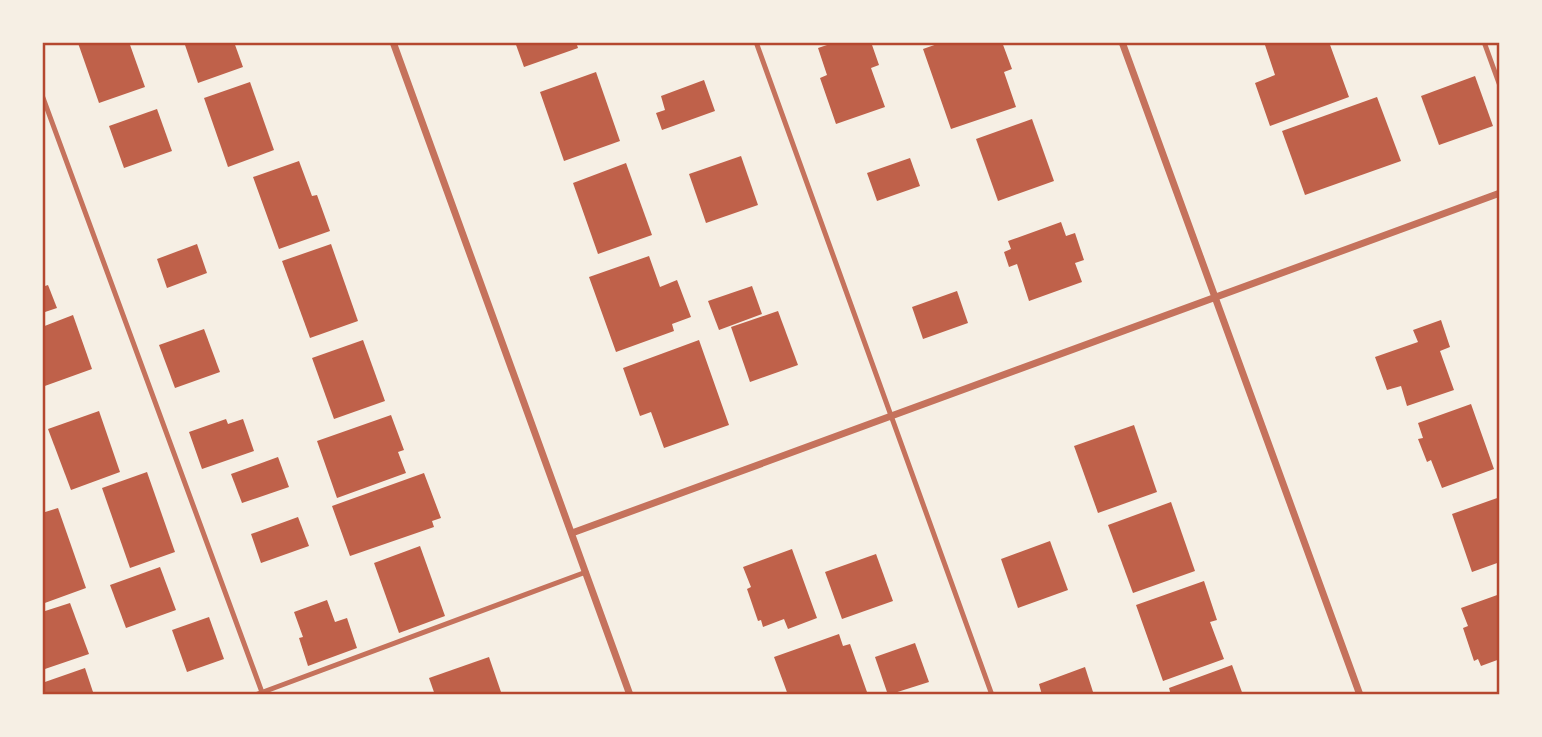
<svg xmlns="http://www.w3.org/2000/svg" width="1542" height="737" font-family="Figtree,sans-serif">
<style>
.building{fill:#bf614a}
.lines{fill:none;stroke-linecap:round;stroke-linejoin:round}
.service{stroke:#c5725c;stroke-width:5}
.minor{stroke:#c5725c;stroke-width:7}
.neatline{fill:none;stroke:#b5482f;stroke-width:2.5}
</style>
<rect width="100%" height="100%" fill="#f6efe4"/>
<g class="building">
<path d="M129,42L145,87L99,103L78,43Z"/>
<path d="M184,42H234L243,67L198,83Z"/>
<path d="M515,42H576L578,48L524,67Z"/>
<path d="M836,42H871L879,65L871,68L885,107L836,124L820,78L827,75L818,48Z"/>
<path d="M943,42H1002L1012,69L1004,72L1016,107L951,129L923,49Z"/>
<path d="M1264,42H1329L1349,97L1270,126L1255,83L1275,75Z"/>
<path d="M596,72L620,141L564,161L540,92Z"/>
<path d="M1475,76L1493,126L1439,145L1421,96Z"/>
<path d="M704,80L715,111L662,130L656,113L665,110L661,96Z"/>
<path d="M250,82L274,150L228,167L204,98Z"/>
<path d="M1377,97L1401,161L1305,195L1282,131Z"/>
<path d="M157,109L172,151L124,168L109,126Z"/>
<path d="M1032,119L1054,181L998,201L976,139Z"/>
<path d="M741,156L758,205L706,223L689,174Z"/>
<path d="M910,158L920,186L877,201L867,173Z"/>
<path d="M299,161L312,196L317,195L330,231L279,249L253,177Z"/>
<path d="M626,163L652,235L598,254L573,183Z"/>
<path d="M1061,222L1066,236L1075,233L1084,260L1075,263L1082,282L1029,301L1017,264L1009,267L1004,252L1011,249L1008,241Z"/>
<path d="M197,244L207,273L167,288L157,259Z"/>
<path d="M331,244L358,321L310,338L282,261Z"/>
<path d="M649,256L660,287L677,280L691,317L672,324L674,331L616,352L589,277Z"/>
<path d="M48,285L57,308L42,313V287Z"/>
<path d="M752,286L762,314L719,330L708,301Z"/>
<path d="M957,291L968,323L923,339L912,307Z"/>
<path d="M778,311L798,365L750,382L731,327Z"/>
<path d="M73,315L92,369L42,387V327Z"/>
<path d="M1441,320L1450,347L1440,351L1454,390L1407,406L1401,386L1387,390L1375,357L1418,342L1413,330Z"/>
<path d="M204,329L220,372L175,388L159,345Z"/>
<path d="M363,340L385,401L334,419L312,358Z"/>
<path d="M699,340L729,425L664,448L651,412L640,416L623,368Z"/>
<path d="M1471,404L1494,469L1442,488L1431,460L1427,462L1418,439L1423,438L1418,423Z"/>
<path d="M99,411L120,472L71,490L48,429Z"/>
<path d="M391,415L404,450L398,452L406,473L337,498L317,441Z"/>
<path d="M226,419L228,424L243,419L254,451L202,469L189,432Z"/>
<path d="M1134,425L1157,492L1098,513L1074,446Z"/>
<path d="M278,457L289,487L242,503L231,474Z"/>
<path d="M147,472L175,552L130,568L102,488Z"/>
<path d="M424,473L441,518L432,521L434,527L350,556L332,506Z"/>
<path d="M1500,497V562L1472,572L1452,514Z"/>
<path d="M1171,502L1195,571L1133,593L1108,525Z"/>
<path d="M58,508L86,588L42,604V513Z"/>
<path d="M298,517L309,546L261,563L251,534Z"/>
<path d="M1050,541L1068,590L1018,608L1001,559Z"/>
<path d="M420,546L445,616L399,633L374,563Z"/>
<path d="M792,549L817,618L788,629L784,619L763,627L761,620L758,621L747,589L751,587L743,567Z"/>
<path d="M876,554L893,601L842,619L825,572Z"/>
<path d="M160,567L176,610L126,628L110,585Z"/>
<path d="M1204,581L1217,620L1210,622L1224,659L1163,681L1136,605Z"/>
<path d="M1500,594V659L1481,666L1478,659L1474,661L1463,628L1468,626L1461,608Z"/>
<path d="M327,600L335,622L347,618L357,648L308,666L299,638L303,637L294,612Z"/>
<path d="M70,603L89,654L42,670V612Z"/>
<path d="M209,617L224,659L187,672L172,630Z"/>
<path d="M839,634L843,646L850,644L867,692L858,695H788L774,657Z"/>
<path d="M915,643L929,682L888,695L875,657Z"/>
<path d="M489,657L502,695H435L429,678Z"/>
<path d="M1232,665L1243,695H1171L1169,688Z"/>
<path d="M1085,667L1094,695H1042L1039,684Z"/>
<path d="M85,668L94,695H44L42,683Z"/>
</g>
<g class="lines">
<g class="service">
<path d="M756,42L992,695"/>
<path d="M1484,42L1500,86"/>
<path d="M42,95L263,695"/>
<path d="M255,695L586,572"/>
</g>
<g class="minor">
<path d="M393,42L630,695"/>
<path d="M1122,42L1360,695"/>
<path d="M572,533L1500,193"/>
</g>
</g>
<rect width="1542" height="737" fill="none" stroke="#f6efe4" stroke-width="88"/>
<rect x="44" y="44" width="1454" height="649" class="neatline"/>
</svg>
